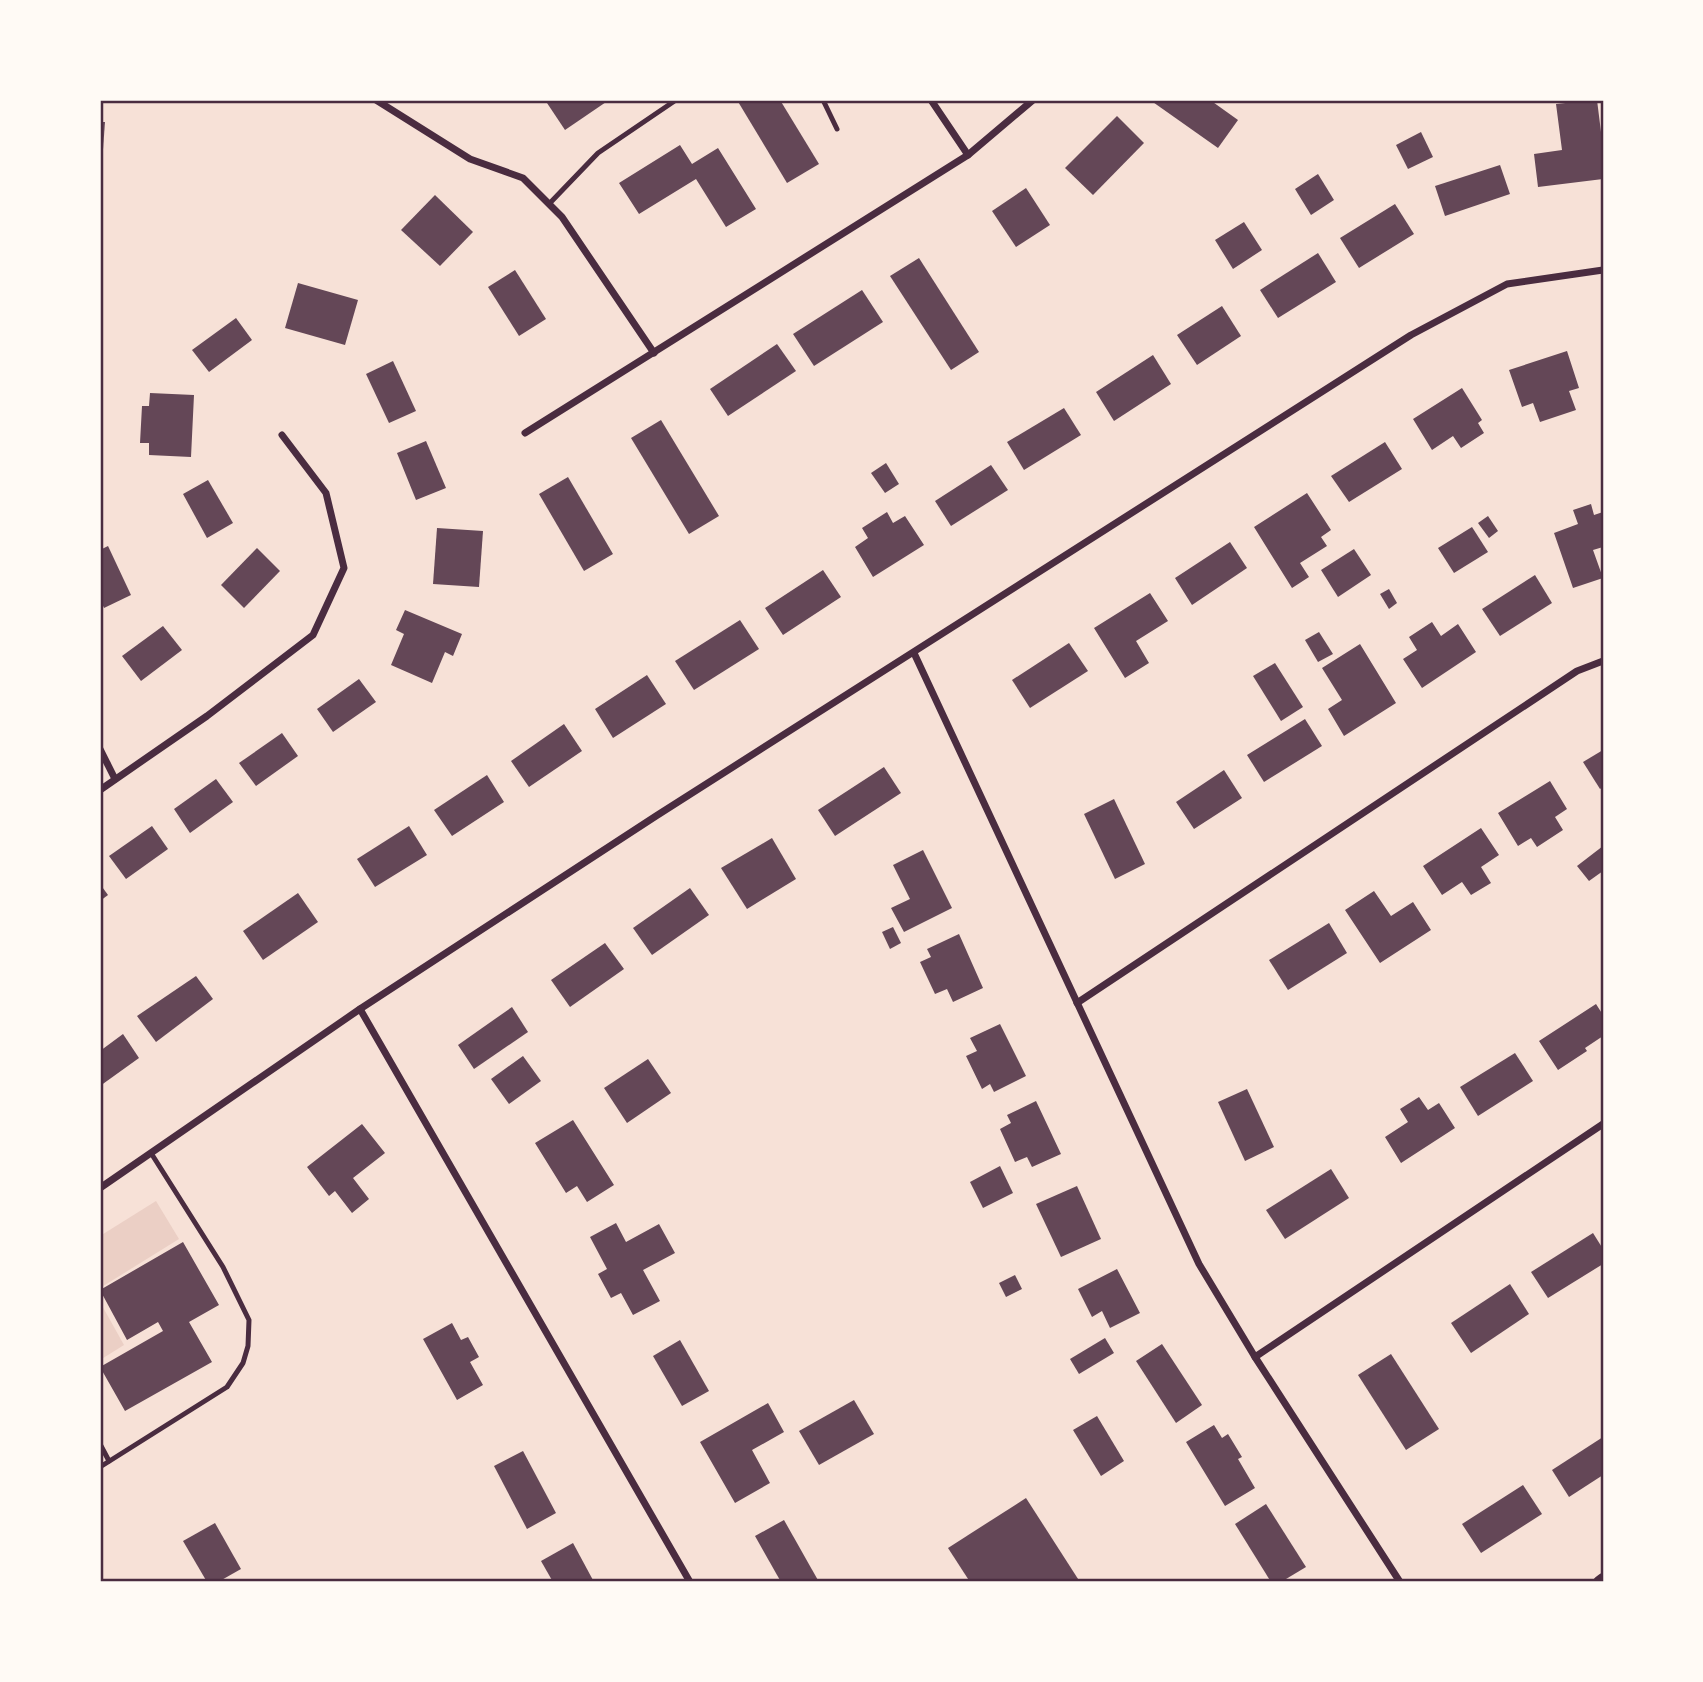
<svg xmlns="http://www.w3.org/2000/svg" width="1703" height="1682" font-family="'Playfair Display',serif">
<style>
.green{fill:#ebcfc5}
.building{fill:#644757}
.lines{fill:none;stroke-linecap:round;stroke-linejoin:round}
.service{stroke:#4a2c40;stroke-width:5}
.minor{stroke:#4a2c40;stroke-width:7}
.tertiary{stroke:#4a2c40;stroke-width:12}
.neatline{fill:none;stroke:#4a2c40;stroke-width:2.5}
</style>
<rect width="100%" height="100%" fill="#f7e1d7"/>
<g class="green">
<path d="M156,1201L179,1239L100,1288V1236Z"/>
<path d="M100,1302L124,1345L100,1360Z"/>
</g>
<g class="building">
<path d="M545,100H609L565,130Z"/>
<path d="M737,100H780L819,164L787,183Z"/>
<path d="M1150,100H1210L1238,120L1218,148Z"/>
<path d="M1594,100H1597L1603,148V179L1538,187L1534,154L1562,150L1556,104Z"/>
<path d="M1117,116L1144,143L1093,195L1065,168Z"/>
<path d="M100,122H105L102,163H100Z"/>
<path d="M1421,132L1433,157L1408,169L1396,145Z"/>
<path d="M680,145L692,164L718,148L756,209L726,227L696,179L639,214L619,183Z"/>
<path d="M1500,165L1510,194L1445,216L1435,186Z"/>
<path d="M1318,174L1334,200L1311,215L1295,189Z"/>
<path d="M1026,188L1050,225L1016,247L992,211Z"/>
<path d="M435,195L473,232L440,266L401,230Z"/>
<path d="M1395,204L1414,234L1359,268L1340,238Z"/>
<path d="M1244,222L1262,250L1233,269L1215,240Z"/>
<path d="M1318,253L1336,282L1278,318L1260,290Z"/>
<path d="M919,258L979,352L951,370L890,276Z"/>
<path d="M515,270L546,319L519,336L488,287Z"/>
<path d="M298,283L358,300L345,345L285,328Z"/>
<path d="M862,290L883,322L814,366L793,334Z"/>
<path d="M1222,306L1241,336L1197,365L1177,335Z"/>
<path d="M236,318L252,340L209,372L192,350Z"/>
<path d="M777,344L796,371L728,416L710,389Z"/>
<path d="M1567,351L1579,388L1569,391L1576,410L1540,422L1533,403L1522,407L1509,370Z"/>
<path d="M1153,355L1171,384L1114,421L1096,392Z"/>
<path d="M393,361L416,411L389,423L366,374Z"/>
<path d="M1462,388L1482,420L1478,423L1484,433L1461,448L1453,436L1432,450L1413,419Z"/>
<path d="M150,393L194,395L191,457L149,455V443H140L142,406H149Z"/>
<path d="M1064,408L1081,435L1024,470L1007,442Z"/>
<path d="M661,420L719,516L689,534L631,438Z"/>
<path d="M426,441L446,488L416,500L397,453Z"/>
<path d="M1385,442L1402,469L1349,502L1331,476Z"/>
<path d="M886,463L899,484L885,493L871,473Z"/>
<path d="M991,465L1008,490L951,526L935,501Z"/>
<path d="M568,477L613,554L584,571L539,494Z"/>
<path d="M208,480L233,523L207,538L183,494Z"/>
<path d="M1307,493L1331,530L1321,537L1327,546L1300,563L1309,577L1292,588L1254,527Z"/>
<path d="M1591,504L1594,515L1603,512V547L1593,550L1603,578L1573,588L1554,533L1578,524L1573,510Z"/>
<path d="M887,512L893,523L905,516L924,545L873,577L855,547L868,538L862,528Z"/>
<path d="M1488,516L1498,531L1489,538L1478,523Z"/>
<path d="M1472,527L1488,552L1454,573L1438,548Z"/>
<path d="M437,528L483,531L479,587L433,584Z"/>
<path d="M1230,542L1247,568L1192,605L1175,578Z"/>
<path d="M108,546L131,595L104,608L100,599V550Z"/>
<path d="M257,548L280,571L244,608L221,585Z"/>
<path d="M1354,549L1371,575L1338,597L1321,570Z"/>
<path d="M823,570L841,597L783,635L765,608Z"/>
<path d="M1535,575L1552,603L1500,636L1482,609Z"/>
<path d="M1389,589L1397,603L1389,609L1380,594Z"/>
<path d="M1150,593L1168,621L1136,641L1149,663L1125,678L1094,628Z"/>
<path d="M405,610L462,634L453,656L445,652L432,683L391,665L404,634L396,630Z"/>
<path d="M740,620L759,649L694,690L675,661Z"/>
<path d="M1432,622L1441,636L1458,624L1476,652L1422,688L1403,659L1417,650L1409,637Z"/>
<path d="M163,626L182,650L141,681L122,656Z"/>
<path d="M1319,632L1333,654L1318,662L1305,640Z"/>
<path d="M1069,643L1088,671L1030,708L1012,680Z"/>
<path d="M1360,644L1396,703L1344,736L1328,709L1342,700L1322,668Z"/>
<path d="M1275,663L1303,707L1281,721L1253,676Z"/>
<path d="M647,675L666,704L613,738L595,709Z"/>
<path d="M359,679L376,702L333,732L317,709Z"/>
<path d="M1305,719L1322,746L1264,782L1247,755Z"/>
<path d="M564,724L582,751L529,787L511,761Z"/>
<path d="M282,733L298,756L256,786L239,763Z"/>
<path d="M1603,750V787L1600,789L1583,762Z"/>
<path d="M884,767L901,793L835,836L818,810Z"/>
<path d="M1224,770L1242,798L1194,829L1176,802Z"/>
<path d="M487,775L504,802L452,836L434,810Z"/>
<path d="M216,779L233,802L190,833L174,809Z"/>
<path d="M1550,781L1567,809L1555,817L1563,830L1537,847L1531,838L1518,846L1498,813Z"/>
<path d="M1114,799L1145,864L1115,879L1084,814Z"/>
<path d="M152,826L168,849L126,879L109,856Z"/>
<path d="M409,826L427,855L375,887L357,859Z"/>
<path d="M1481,828L1499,855L1481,867L1491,883L1471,895L1462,882L1442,895L1423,866Z"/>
<path d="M772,838L796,879L747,909L721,868Z"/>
<path d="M1603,846V871L1589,881L1577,866Z"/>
<path d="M923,850L952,908L904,932L891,908L910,899L893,865Z"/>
<path d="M100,884L108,895L100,901Z"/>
<path d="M690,888L709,915L652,955L633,928Z"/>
<path d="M1374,891L1391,916L1413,902L1431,930L1380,963L1345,910Z"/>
<path d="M298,893L318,922L263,960L243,931Z"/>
<path d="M1329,923L1347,953L1288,990L1269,960Z"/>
<path d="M893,927L901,943L890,949L882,932Z"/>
<path d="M959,934L983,988L953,1002L947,989L935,994L920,962L931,957L927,949Z"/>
<path d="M605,943L624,969L570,1007L551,980Z"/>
<path d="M196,976L213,999L156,1042L137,1016Z"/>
<path d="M1596,1004L1603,1015V1036L1585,1048L1587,1051L1558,1070L1539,1041Z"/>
<path d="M512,1007L528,1032L474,1069L458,1045Z"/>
<path d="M1000,1024L1026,1076L994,1092L990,1084L982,1089L966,1056L977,1051L970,1038Z"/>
<path d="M123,1034L139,1058L100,1086V1051Z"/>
<path d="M1515,1053L1533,1081L1478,1116L1460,1087Z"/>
<path d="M523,1056L541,1081L509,1104L491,1079Z"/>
<path d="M648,1059L671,1093L627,1123L604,1088Z"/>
<path d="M1247,1089L1274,1147L1245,1161L1218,1102Z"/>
<path d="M1419,1097L1428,1110L1439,1103L1455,1128L1401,1163L1385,1137L1408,1122L1400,1109Z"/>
<path d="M1036,1101L1061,1154L1032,1167L1027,1157L1015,1162L1000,1129L1011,1123L1007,1115Z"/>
<path d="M573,1120L614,1185L587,1202L577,1186L566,1193L535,1143Z"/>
<path d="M362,1124L385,1153L353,1178L369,1199L352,1213L335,1191L329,1196L307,1167Z"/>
<path d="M1000,1166L1013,1193L983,1208L970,1182Z"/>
<path d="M1331,1169L1349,1198L1285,1239L1266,1210Z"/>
<path d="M1077,1186L1101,1239L1061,1257L1036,1204Z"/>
<path d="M616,1223L626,1242L659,1224L675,1253L643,1270L660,1301L633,1315L621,1293L611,1298L598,1274L607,1269L590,1237Z"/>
<path d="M1593,1233L1603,1249V1264L1548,1298L1531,1272Z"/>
<path d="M183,1242L219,1305L189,1322L212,1362L125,1411L100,1367L163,1331L158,1322L127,1340L100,1290Z"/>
<path d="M1117,1269L1140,1313L1110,1328L1102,1311L1092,1317L1078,1289Z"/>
<path d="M1015,1275L1022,1289L1006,1297L999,1283Z"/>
<path d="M1510,1284L1529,1314L1471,1353L1451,1323Z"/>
<path d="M452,1323L461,1340L468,1337L479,1357L470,1362L483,1385L457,1400L423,1339Z"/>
<path d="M1105,1338L1114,1353L1079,1374L1070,1359Z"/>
<path d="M680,1340L709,1391L682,1406L653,1356Z"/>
<path d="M1162,1344L1202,1405L1176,1423L1136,1361Z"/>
<path d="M1391,1354L1439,1429L1406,1450L1358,1375Z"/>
<path d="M854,1400L874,1434L819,1465L799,1431Z"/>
<path d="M768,1403L784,1432L752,1450L770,1483L735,1503L700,1442Z"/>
<path d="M1097,1416L1124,1461L1101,1476L1073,1430Z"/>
<path d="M1214,1425L1222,1438L1228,1434L1242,1457L1238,1459L1255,1488L1225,1506L1186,1442Z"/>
<path d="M1603,1437V1475L1569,1497L1552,1470Z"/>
<path d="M523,1451L556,1513L527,1529L494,1466Z"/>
<path d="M1523,1485L1542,1514L1481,1553L1462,1524Z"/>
<path d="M1026,1498L1080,1582H970L948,1548Z"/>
<path d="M1266,1504L1306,1567L1281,1582H1271L1235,1524Z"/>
<path d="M784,1520L819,1582H781L755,1536Z"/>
<path d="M215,1523L241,1569L218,1582H207L183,1541Z"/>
<path d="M573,1543L594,1582H553L541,1561Z"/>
</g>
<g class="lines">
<g class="service">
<path d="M823,100L837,129"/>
<path d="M549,204L598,153L676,100"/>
<path d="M100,1444L109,1461"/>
<path d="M100,1467L227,1387L243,1363L248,1346L249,1320L223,1267L151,1153"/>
</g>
<g class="minor">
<path d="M376,100L470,159L523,178L562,217L654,353"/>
<path d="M931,100L968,155"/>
<path d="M525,433L968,155L1033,100"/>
<path d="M914,653L1199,1264L1255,1357L1400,1582"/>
<path d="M100,749L115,779"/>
<path d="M100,790L207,716L313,635L344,568L326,493L282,435"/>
<path d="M1077,1003L1577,671L1603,661"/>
<path d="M360,1009L690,1582"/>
<path d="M100,1188L360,1009L656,816L1411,335L1507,284L1603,270"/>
<path d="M1255,1357L1603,1124"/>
</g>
<path class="tertiary" d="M1599,1582L1603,1579"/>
</g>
<rect width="1703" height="1682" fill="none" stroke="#fffaf5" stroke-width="203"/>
<rect x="102" y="102" width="1500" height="1478" class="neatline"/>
</svg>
